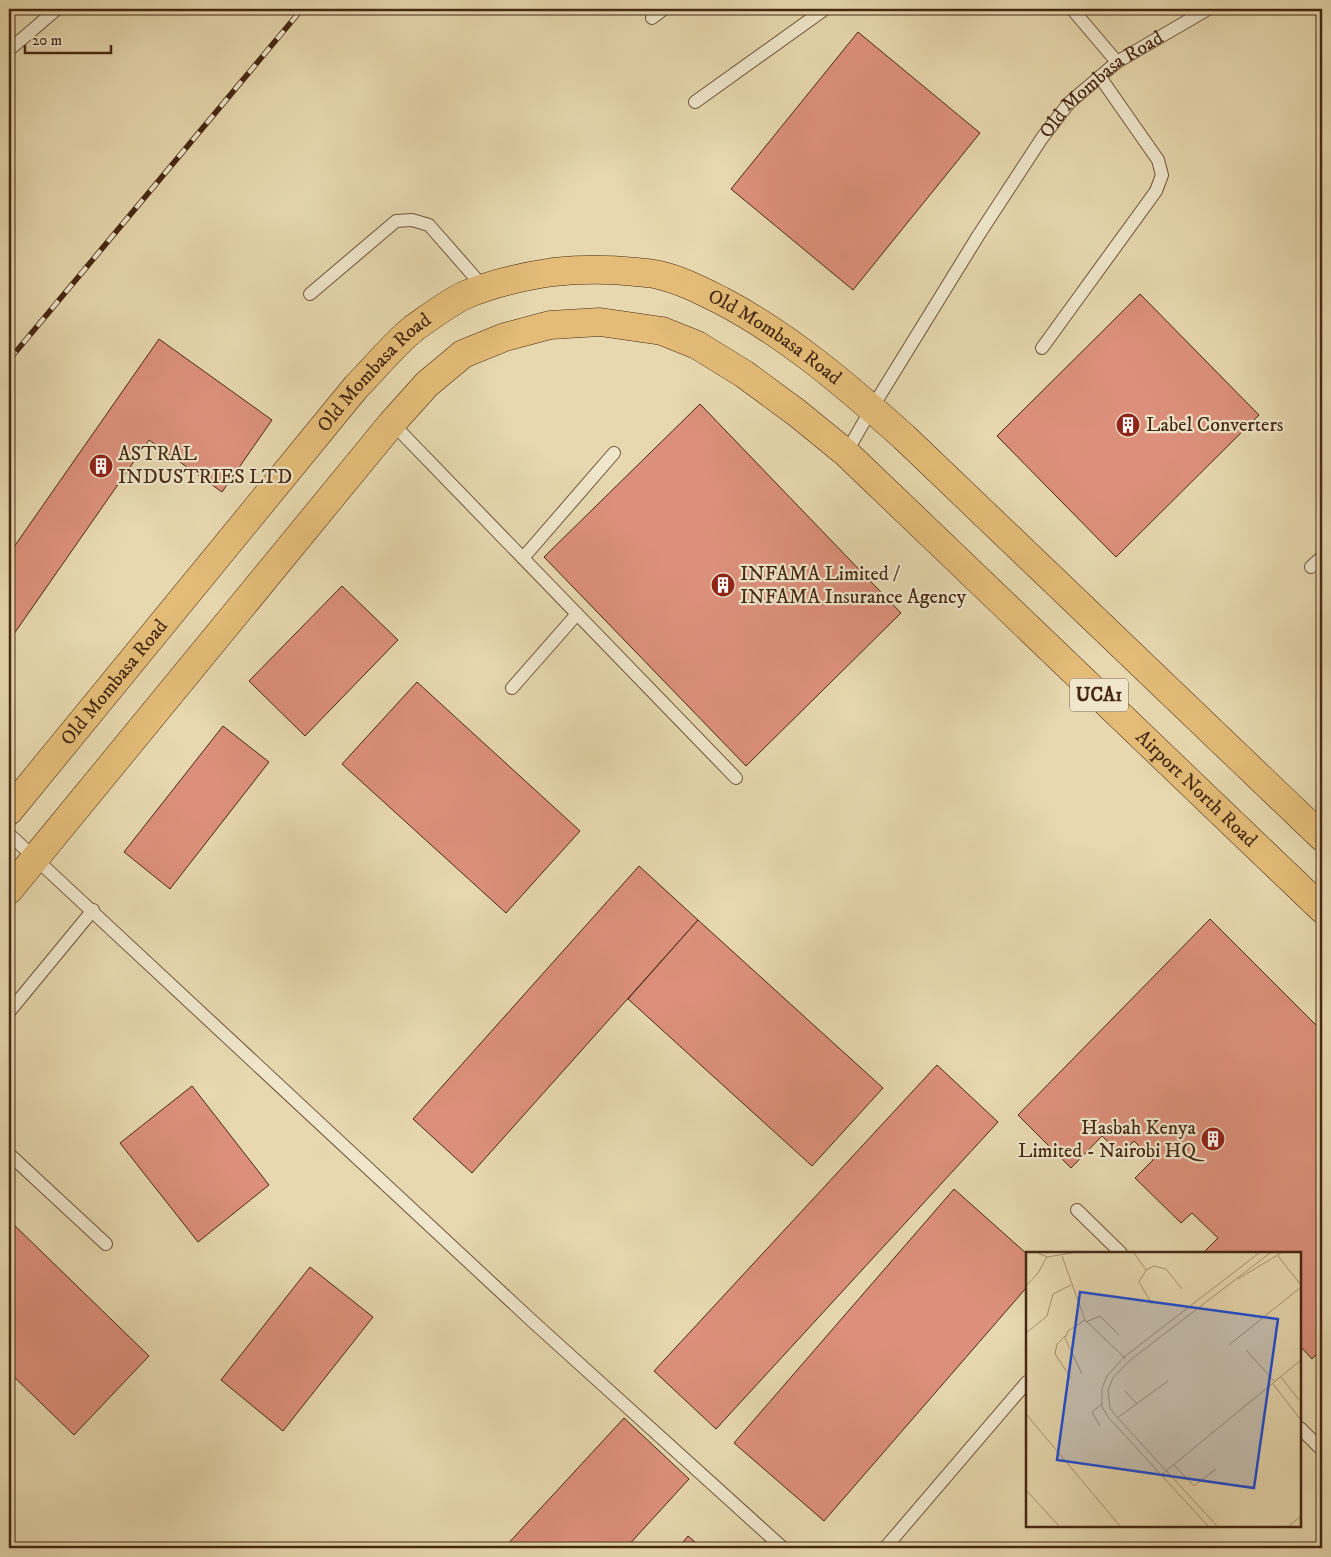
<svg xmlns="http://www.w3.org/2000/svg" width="1331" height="1557" font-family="'IM FELL DW Pica',serif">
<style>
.building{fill:#dc907b;stroke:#462813}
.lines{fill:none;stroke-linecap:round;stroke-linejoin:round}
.service-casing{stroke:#6e543a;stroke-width:14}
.primary-casing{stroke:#462813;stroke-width:29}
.service{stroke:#efe6cb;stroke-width:12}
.primary{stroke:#e4bc78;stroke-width:28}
.rail-casing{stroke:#462813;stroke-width:5.5}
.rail{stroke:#efe6cb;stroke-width:4;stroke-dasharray:11;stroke-linecap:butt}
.labels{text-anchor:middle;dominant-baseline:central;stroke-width:4.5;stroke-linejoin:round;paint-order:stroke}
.shield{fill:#efe6cb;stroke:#79614a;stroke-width:1}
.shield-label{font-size:19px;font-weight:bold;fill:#462813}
.street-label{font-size:20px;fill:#462813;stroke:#efe6cb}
.poi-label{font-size:20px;fill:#462813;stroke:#efe6cb;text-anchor:start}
.inset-road{fill:none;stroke:#a79271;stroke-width:1}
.view{fill:#1d4ed8;fill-opacity:0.15;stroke:#1d4ed8;stroke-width:2.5}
.inset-edge{fill:none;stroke:#462813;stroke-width:2.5}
</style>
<rect width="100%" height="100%" fill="#e7d8af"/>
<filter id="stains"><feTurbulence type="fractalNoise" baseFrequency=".004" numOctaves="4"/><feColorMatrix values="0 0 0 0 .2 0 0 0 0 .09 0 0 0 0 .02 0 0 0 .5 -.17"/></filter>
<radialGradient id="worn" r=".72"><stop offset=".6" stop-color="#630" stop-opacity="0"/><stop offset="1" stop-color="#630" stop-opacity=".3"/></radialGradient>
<g class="building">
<path d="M858,32L980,133L853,290L731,189Z"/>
<path d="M1140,294L1259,415L1116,557L997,436Z"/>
<path d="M159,339L272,420L222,492L149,440L9,641V554Z"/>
<path d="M700,404L901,613L746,766L544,557Z"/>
<path d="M342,586L398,640L305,736L249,681Z"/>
<path d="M417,682L580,831L506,913L342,764Z"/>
<path d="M223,726L269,762L170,889L124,852Z"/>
<path d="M639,866L698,920L472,1173L413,1119Z"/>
<path d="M1210,919L1322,1031V1348L1312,1359L1300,1346V1253H1205L1204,1252L1218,1238L1192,1213L1181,1223L1135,1178L1153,1160L1134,1141L1121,1154L1102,1136L1071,1168L1018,1115Z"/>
<path d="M698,920L883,1088L812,1166L628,999Z"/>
<path d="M937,1065L998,1122L716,1429L654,1371Z"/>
<path d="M192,1086L269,1185L198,1242L120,1143Z"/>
<path d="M954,1189L1027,1254V1287L824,1521L734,1443Z"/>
<path d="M9,1220L149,1356L74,1435L9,1372Z"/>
<path d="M310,1267L373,1317L283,1431L221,1380Z"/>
<path d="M624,1418L689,1479L626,1548H504Z"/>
<path d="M688,1536L702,1548H678Z"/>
</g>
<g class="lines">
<defs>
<g id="service">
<path d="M1072,9L1117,62"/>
<path d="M652,18L664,9"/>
<path d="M9,50L57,9"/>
<path d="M695,102L825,9"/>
<path d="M310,294L396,221L412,220L429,225L485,289"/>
<path d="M1042,348L1156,191L1162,175L1158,160L1100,77"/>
<path d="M392,423L736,778"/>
<path id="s1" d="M846,453L872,408L978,236L1042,138L1069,103L1117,62L1208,9"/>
<path d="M523,558L614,453"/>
<path d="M1311,567L1322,557"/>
<path d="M512,688L577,614"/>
<path d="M9,834L530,1319L783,1548"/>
<path d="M9,1012L93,910"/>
<path d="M9,1154L106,1244"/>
<path d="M1077,1210L1121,1253"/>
<path d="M1300,1428L1322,1450"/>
<path d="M885,1548L1027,1382"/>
</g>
<g id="primary">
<path id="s2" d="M9,811L356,387C375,368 393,345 414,328C430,317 448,303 465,295C491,284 526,276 553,272C581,269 608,269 636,272C644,273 652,273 659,275C681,280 702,291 722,301C789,336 848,387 904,437L1322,837"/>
<path id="s3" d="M9,890L392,423L427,384L463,354L505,337L550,325L600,322L662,331L697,345L744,374L797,413L846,453L1322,909"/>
</g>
</defs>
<use href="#service" class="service-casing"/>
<use href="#primary" class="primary-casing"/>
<use href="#service" class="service"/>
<use href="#primary" class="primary"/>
<defs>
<path id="rail" d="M9,360L302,9"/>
</defs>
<use href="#rail" class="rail-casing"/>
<use href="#rail" class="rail"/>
</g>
<defs>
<symbol id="building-disc" viewBox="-11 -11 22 22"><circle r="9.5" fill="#8f2418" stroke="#efe6cb"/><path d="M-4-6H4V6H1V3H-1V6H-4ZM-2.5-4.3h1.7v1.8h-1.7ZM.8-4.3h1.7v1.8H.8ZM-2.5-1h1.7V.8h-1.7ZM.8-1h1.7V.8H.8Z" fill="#fff"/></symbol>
</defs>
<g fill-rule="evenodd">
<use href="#building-disc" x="1114" y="411" width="28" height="28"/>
<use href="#building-disc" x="87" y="452" width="28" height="28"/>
<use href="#building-disc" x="709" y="571" width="28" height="28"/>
<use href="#building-disc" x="1199" y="1125" width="28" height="28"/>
</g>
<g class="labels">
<rect class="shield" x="1070" y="678.5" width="58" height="33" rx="4"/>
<g class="shield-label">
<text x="1099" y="695">UCA1</text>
</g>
<g class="street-label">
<text stroke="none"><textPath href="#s1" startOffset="452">Old Mombasa Road</textPath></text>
<text stroke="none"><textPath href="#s2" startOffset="1021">Old Mombasa Road</textPath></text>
<text stroke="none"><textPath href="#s2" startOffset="571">Old Mombasa Road</textPath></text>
<text stroke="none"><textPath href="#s2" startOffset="166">Old Mombasa Road</textPath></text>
<text stroke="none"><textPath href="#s3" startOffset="1615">Airport North Road</textPath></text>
</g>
<g class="poi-label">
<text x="1146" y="425">Label Converters</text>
<text x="118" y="454">ASTRAL<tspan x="118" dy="23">INDUSTRIES LTD</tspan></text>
<text x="740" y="574">INFAMA Limited /<tspan x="740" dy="23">INFAMA Insurance Agency</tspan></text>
<text x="1196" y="1128" text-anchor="end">Hasbah Kenya<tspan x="1196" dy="23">Limited - Nairobi HQ</tspan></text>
</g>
</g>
<g transform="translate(1026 1252)">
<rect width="275" height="275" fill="#e7d8af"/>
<path class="inset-road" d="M12,1L21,5L46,1M108,1L120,18M36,4L59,68L100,107M252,4L275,33M212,27L255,1M0,34L12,21L21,5M126,52L113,30L120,18L128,14L140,17L156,37M60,70L74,64L93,83M0,81L21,64L27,42L45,33M39,84L31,92L29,102L45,126M203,93L275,35M220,98L249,130M56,122L39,86L42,79L59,68M255,125L273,148M247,132L275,168M99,139L111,152M0,162L94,274M91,166L142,129M74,174L66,160L76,152M148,213L168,234L190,217M135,223L275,108M0,238L33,274M182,274L82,165L76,155V136L81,124L98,105L233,1M191,274L90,164L84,156L82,138L87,126L103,109L244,1M263,274L275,264"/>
<path class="view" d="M54,40L252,67L228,236L31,208Z"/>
<rect width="275" height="275" class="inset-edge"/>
</g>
<rect width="1331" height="1557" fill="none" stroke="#e7d8af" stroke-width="30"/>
<rect x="10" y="10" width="1311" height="1537" fill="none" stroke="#462813" stroke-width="2.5"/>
<rect x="15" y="15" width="1301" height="1527" fill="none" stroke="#462813"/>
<path d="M25 45v8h86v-8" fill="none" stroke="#462813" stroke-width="2.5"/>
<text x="32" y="45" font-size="15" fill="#462813" stroke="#efe6cb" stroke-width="4" paint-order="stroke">20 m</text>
<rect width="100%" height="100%" filter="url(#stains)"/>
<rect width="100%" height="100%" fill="url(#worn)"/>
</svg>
